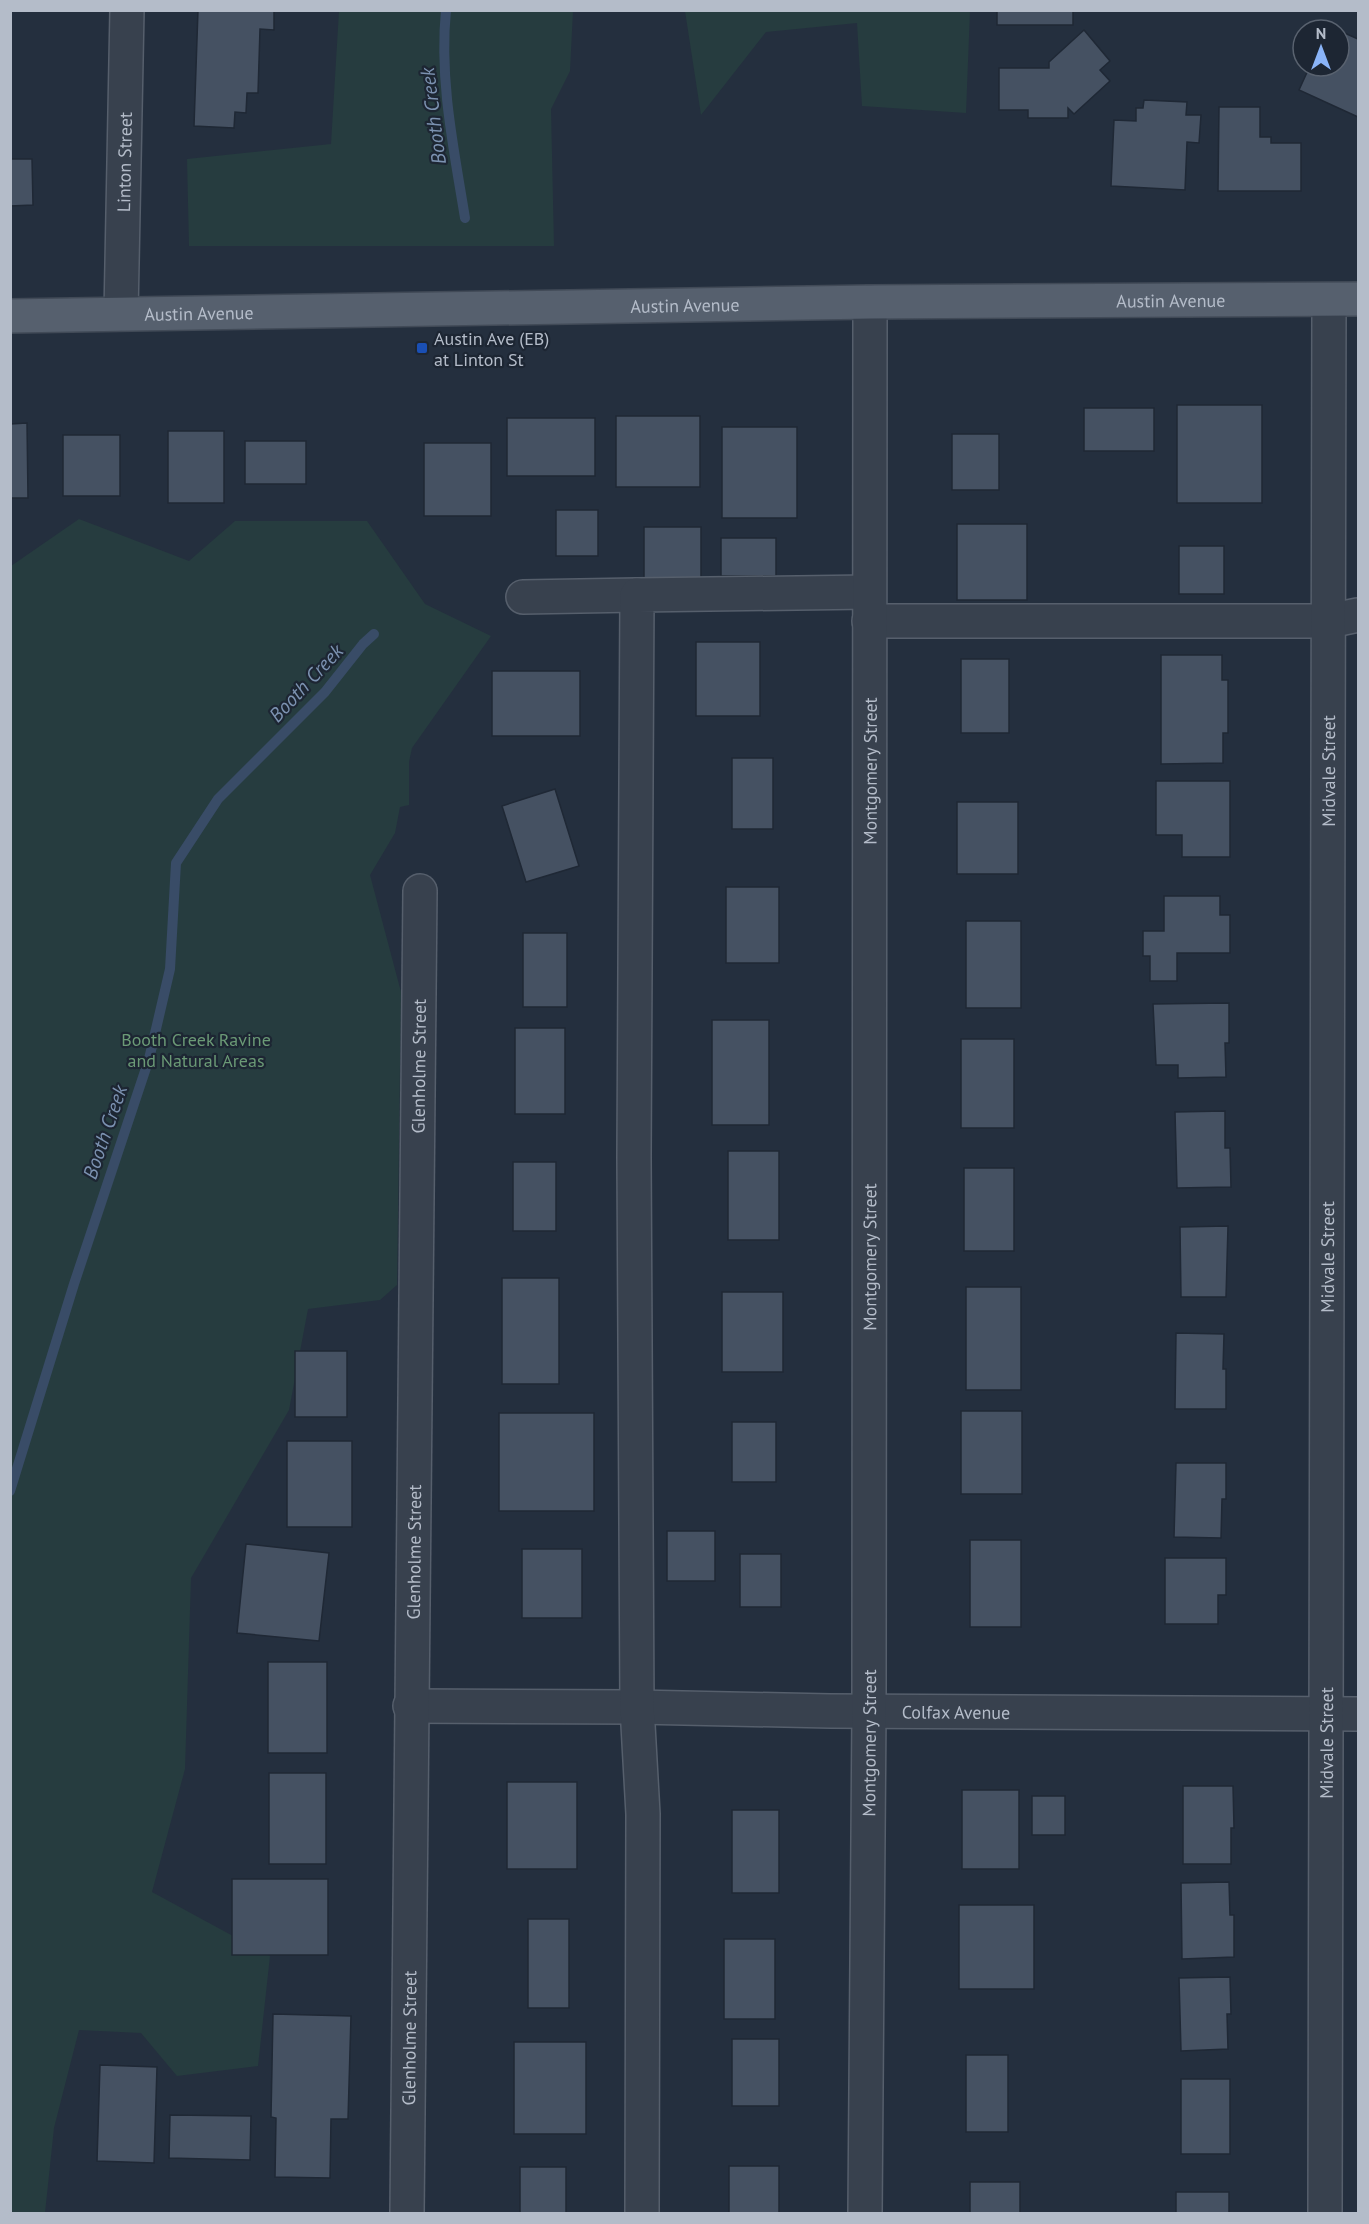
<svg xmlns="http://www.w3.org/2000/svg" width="1369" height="2224" font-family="'PT Sans',sans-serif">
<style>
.green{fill:#263c3f}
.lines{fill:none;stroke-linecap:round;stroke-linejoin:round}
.stream{stroke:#394c67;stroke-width:10}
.building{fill:#455162;stroke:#1f2835;stroke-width:1.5}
.minor-casing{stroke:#565f6c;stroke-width:36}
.major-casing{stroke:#414a57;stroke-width:36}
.minor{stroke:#38414e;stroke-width:33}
.major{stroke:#56606e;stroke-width:33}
.transit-dot{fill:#1a4fb4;stroke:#1d2633;stroke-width:2}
.labels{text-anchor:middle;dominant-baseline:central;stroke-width:4.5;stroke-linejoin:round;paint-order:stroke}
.street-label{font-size:18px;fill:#b4bcc9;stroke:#1d2633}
.poi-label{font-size:18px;fill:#b4bcc9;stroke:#1d2633;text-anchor:start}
.park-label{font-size:18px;fill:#6b9a76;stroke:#1d2633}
.water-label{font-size:20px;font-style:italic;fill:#7c92b1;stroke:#1d2633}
</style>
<rect width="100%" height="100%" fill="#242f3e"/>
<g class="green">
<path d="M339,11H573L570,71L551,109L554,246H189L187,159L331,144Z"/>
<path d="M685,11H970L966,113L862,106L857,23L766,32L701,115Z"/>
<path d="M79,519L189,561L235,521H367L425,604L491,636L412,748L409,762V805L400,807L395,833L370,875L401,992L397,1285L380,1300L308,1309L289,1410L191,1578L185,1769L152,1892L270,1956L258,2066L177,2076L141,2033L79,2030L54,2128L45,2213L11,2214V566Z"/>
</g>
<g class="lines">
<g class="stream">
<path d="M446,10C439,80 454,150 465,218"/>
<path d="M10,1491L74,1284L149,1059L170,969L176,863L218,799L325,692L363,644L374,634"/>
</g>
</g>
<g class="building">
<path d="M198,10H274V30L260,29L258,93H247L246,113L235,112L234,128L194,126Z"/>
<rect x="997" y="10" width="76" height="15"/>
<path d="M1320,22L1358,39V117L1299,90L1309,68L1303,66H1339V30H1317Z"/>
<path d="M1084,30L1110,61L1100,70L1110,81L1074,114L1068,108V118H1028V110H999V68H1049V62Z"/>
<path d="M1144,100L1187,102L1186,115H1201L1199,143L1187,142L1185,190L1111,186L1114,120L1136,121V108H1143Z"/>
<path d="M1219,107H1260V137H1271V143H1301V191H1218Z"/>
<path d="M10,159H32L33,205L10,206Z"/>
<rect x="1177" y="405" width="85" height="98"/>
<rect x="1084" y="408" width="70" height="43"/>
<rect x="616" y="416" width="84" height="71"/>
<rect x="507" y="418" width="88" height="58"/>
<path d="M27,423L28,498H10V424Z"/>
<rect x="722" y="427" width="75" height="91"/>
<rect x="168" y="431" width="56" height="72"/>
<rect x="952" y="434" width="47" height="56"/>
<rect x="63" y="435" width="57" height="61"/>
<rect x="245" y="441" width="61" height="43"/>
<rect x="424" y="443" width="67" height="73"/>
<rect x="556" y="510" width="42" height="46"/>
<rect x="957" y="524" width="70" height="76"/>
<rect x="644" y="527" width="57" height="51"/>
<rect x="721" y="538" width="55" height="38"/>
<rect x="1179" y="546" width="45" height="48"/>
<rect x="696" y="642" width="64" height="74"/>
<path d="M1161,655H1222V680H1228V733H1223V763L1161,764Z"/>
<rect x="961" y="659" width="48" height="74"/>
<rect x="492" y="671" width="88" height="65"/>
<rect x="732" y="758" width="41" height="71"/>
<path d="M1156,781H1230V857H1182V835H1156Z"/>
<path d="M555,789L579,866L526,882L502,806Z"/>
<rect x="957" y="802" width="61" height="72"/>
<rect x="726" y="887" width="53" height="76"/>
<path d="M1164,896H1220V915H1230V953H1177V981H1150V956H1143V931H1164Z"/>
<rect x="966" y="921" width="55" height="87"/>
<rect x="523" y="933" width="44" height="74"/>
<path d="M1229,1003V1043H1225L1226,1077L1178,1078V1065H1156L1153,1004Z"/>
<rect x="712" y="1020" width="57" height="105"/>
<rect x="515" y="1028" width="50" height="86"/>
<rect x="961" y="1039" width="53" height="89"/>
<path d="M1225,1111V1148H1230L1231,1187L1177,1188L1175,1112Z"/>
<rect x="728" y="1151" width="51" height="89"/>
<rect x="513" y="1162" width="43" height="69"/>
<rect x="964" y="1168" width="50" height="83"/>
<path d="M1228,1226L1226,1297H1181L1180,1227Z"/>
<rect x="502" y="1278" width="57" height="106"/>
<rect x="966" y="1287" width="55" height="103"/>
<rect x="722" y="1292" width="61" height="80"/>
<path d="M1176,1333L1224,1334L1223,1369H1226V1409H1175Z"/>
<rect x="295" y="1351" width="52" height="66"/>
<rect x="961" y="1411" width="61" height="83"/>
<rect x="499" y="1413" width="95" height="98"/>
<rect x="732" y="1422" width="44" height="60"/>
<rect x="287" y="1441" width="65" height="86"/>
<path d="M1176,1463H1226V1499H1222L1221,1538L1174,1537Z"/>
<rect x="667" y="1531" width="48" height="50"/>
<rect x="970" y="1540" width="51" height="87"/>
<path d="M246,1544L329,1553L319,1641L237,1633Z"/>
<rect x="522" y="1549" width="60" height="69"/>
<rect x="740" y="1554" width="41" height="53"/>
<path d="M1165,1558H1226V1595H1218V1624H1165Z"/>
<rect x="268" y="1662" width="59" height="91"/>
<rect x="269" y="1773" width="57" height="91"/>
<rect x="507" y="1782" width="70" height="87"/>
<path d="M1183,1786H1233L1234,1828H1231V1864H1183Z"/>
<rect x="962" y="1790" width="57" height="79"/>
<rect x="1032" y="1796" width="33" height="39"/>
<rect x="732" y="1810" width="47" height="83"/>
<rect x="232" y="1879" width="96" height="76"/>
<path d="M1229,1882L1230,1915H1234V1957L1182,1959L1181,1883Z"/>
<rect x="959" y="1905" width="75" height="84"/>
<rect x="528" y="1919" width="41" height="89"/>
<rect x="724" y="1939" width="51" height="80"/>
<path d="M1230,1977L1231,2014H1227L1228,2049L1181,2051L1179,1978Z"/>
<path d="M273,2014L351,2016L348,2119H331L330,2178L275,2177L276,2118L271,2117Z"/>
<rect x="732" y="2039" width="47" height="67"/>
<rect x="514" y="2042" width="72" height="92"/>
<rect x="966" y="2055" width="42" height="77"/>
<path d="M100,2065L157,2067L154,2163L97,2161Z"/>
<rect x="1181" y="2079" width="49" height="75"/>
<path d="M170,2115L251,2116L250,2160L169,2158Z"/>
<rect x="729" y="2166" width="50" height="48"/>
<rect x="520" y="2167" width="46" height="47"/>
<rect x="970" y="2182" width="50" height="32"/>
<rect x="1176" y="2192" width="53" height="22"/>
</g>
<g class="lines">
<defs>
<g id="minor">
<path id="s1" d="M121,314L127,10"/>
<path d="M523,597L637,595"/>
<path d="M869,621H1329L1358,615"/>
<path id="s2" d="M410,1706L637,1707L830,1711L1358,1714"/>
<path id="s3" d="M407,2214L420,891"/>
<path d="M642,2214L643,1814L637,1707L634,1157L637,595L869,592"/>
<path id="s4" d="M865,2214L869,1711L870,302"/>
<path id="s5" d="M1325,2214L1329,300"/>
</g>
<g id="major">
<path id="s6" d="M10,316L870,302L1358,299"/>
</g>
</defs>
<use href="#minor" class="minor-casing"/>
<use href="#major" class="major-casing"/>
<use href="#minor" class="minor"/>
<use href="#major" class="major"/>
</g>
<rect class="transit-dot" x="416" y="342" width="12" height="12" rx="3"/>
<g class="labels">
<g class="street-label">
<text stroke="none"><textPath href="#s1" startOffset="152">Linton Street</textPath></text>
<text stroke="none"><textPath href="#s6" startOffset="1161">Austin Avenue</textPath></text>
<text stroke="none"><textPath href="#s6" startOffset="675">Austin Avenue</textPath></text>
<text stroke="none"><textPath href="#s6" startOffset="189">Austin Avenue</textPath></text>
<text stroke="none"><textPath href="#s5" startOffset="1443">Midvale Street</textPath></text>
<text stroke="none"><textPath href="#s4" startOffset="1443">Montgomery Street</textPath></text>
<text stroke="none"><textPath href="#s3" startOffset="1148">Glenholme Street</textPath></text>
<text stroke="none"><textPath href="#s5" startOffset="957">Midvale Street</textPath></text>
<text stroke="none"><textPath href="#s4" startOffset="957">Montgomery Street</textPath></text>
<text stroke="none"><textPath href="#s3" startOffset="662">Glenholme Street</textPath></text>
<text stroke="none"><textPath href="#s2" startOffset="546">Colfax Avenue</textPath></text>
<text stroke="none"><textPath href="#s5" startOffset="471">Midvale Street</textPath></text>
<text stroke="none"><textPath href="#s4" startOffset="471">Montgomery Street</textPath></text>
<text stroke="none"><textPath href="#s3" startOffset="176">Glenholme Street</textPath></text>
</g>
<g class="poi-label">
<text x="434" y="338">Austin Ave (EB)<tspan x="434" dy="21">at Linton St</tspan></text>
</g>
<g class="park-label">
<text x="196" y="1039">Booth Creek Ravine<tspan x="196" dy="21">and Natural Areas</tspan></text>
</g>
<g class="water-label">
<text transform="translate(433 116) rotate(-97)">Booth Creek</text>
<text transform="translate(306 683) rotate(-47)">Booth Creek</text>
<text transform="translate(105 1132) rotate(-71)">Booth Creek</text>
</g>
</g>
<rect width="1369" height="2224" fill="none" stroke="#b4bcc9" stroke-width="24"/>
<g transform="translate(1321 48)"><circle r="28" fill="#1d2633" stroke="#59626f" stroke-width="1.5"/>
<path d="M0-4.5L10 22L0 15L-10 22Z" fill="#8ab4f8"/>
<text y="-9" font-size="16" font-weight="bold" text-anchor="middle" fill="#b4bcc9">N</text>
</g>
</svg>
